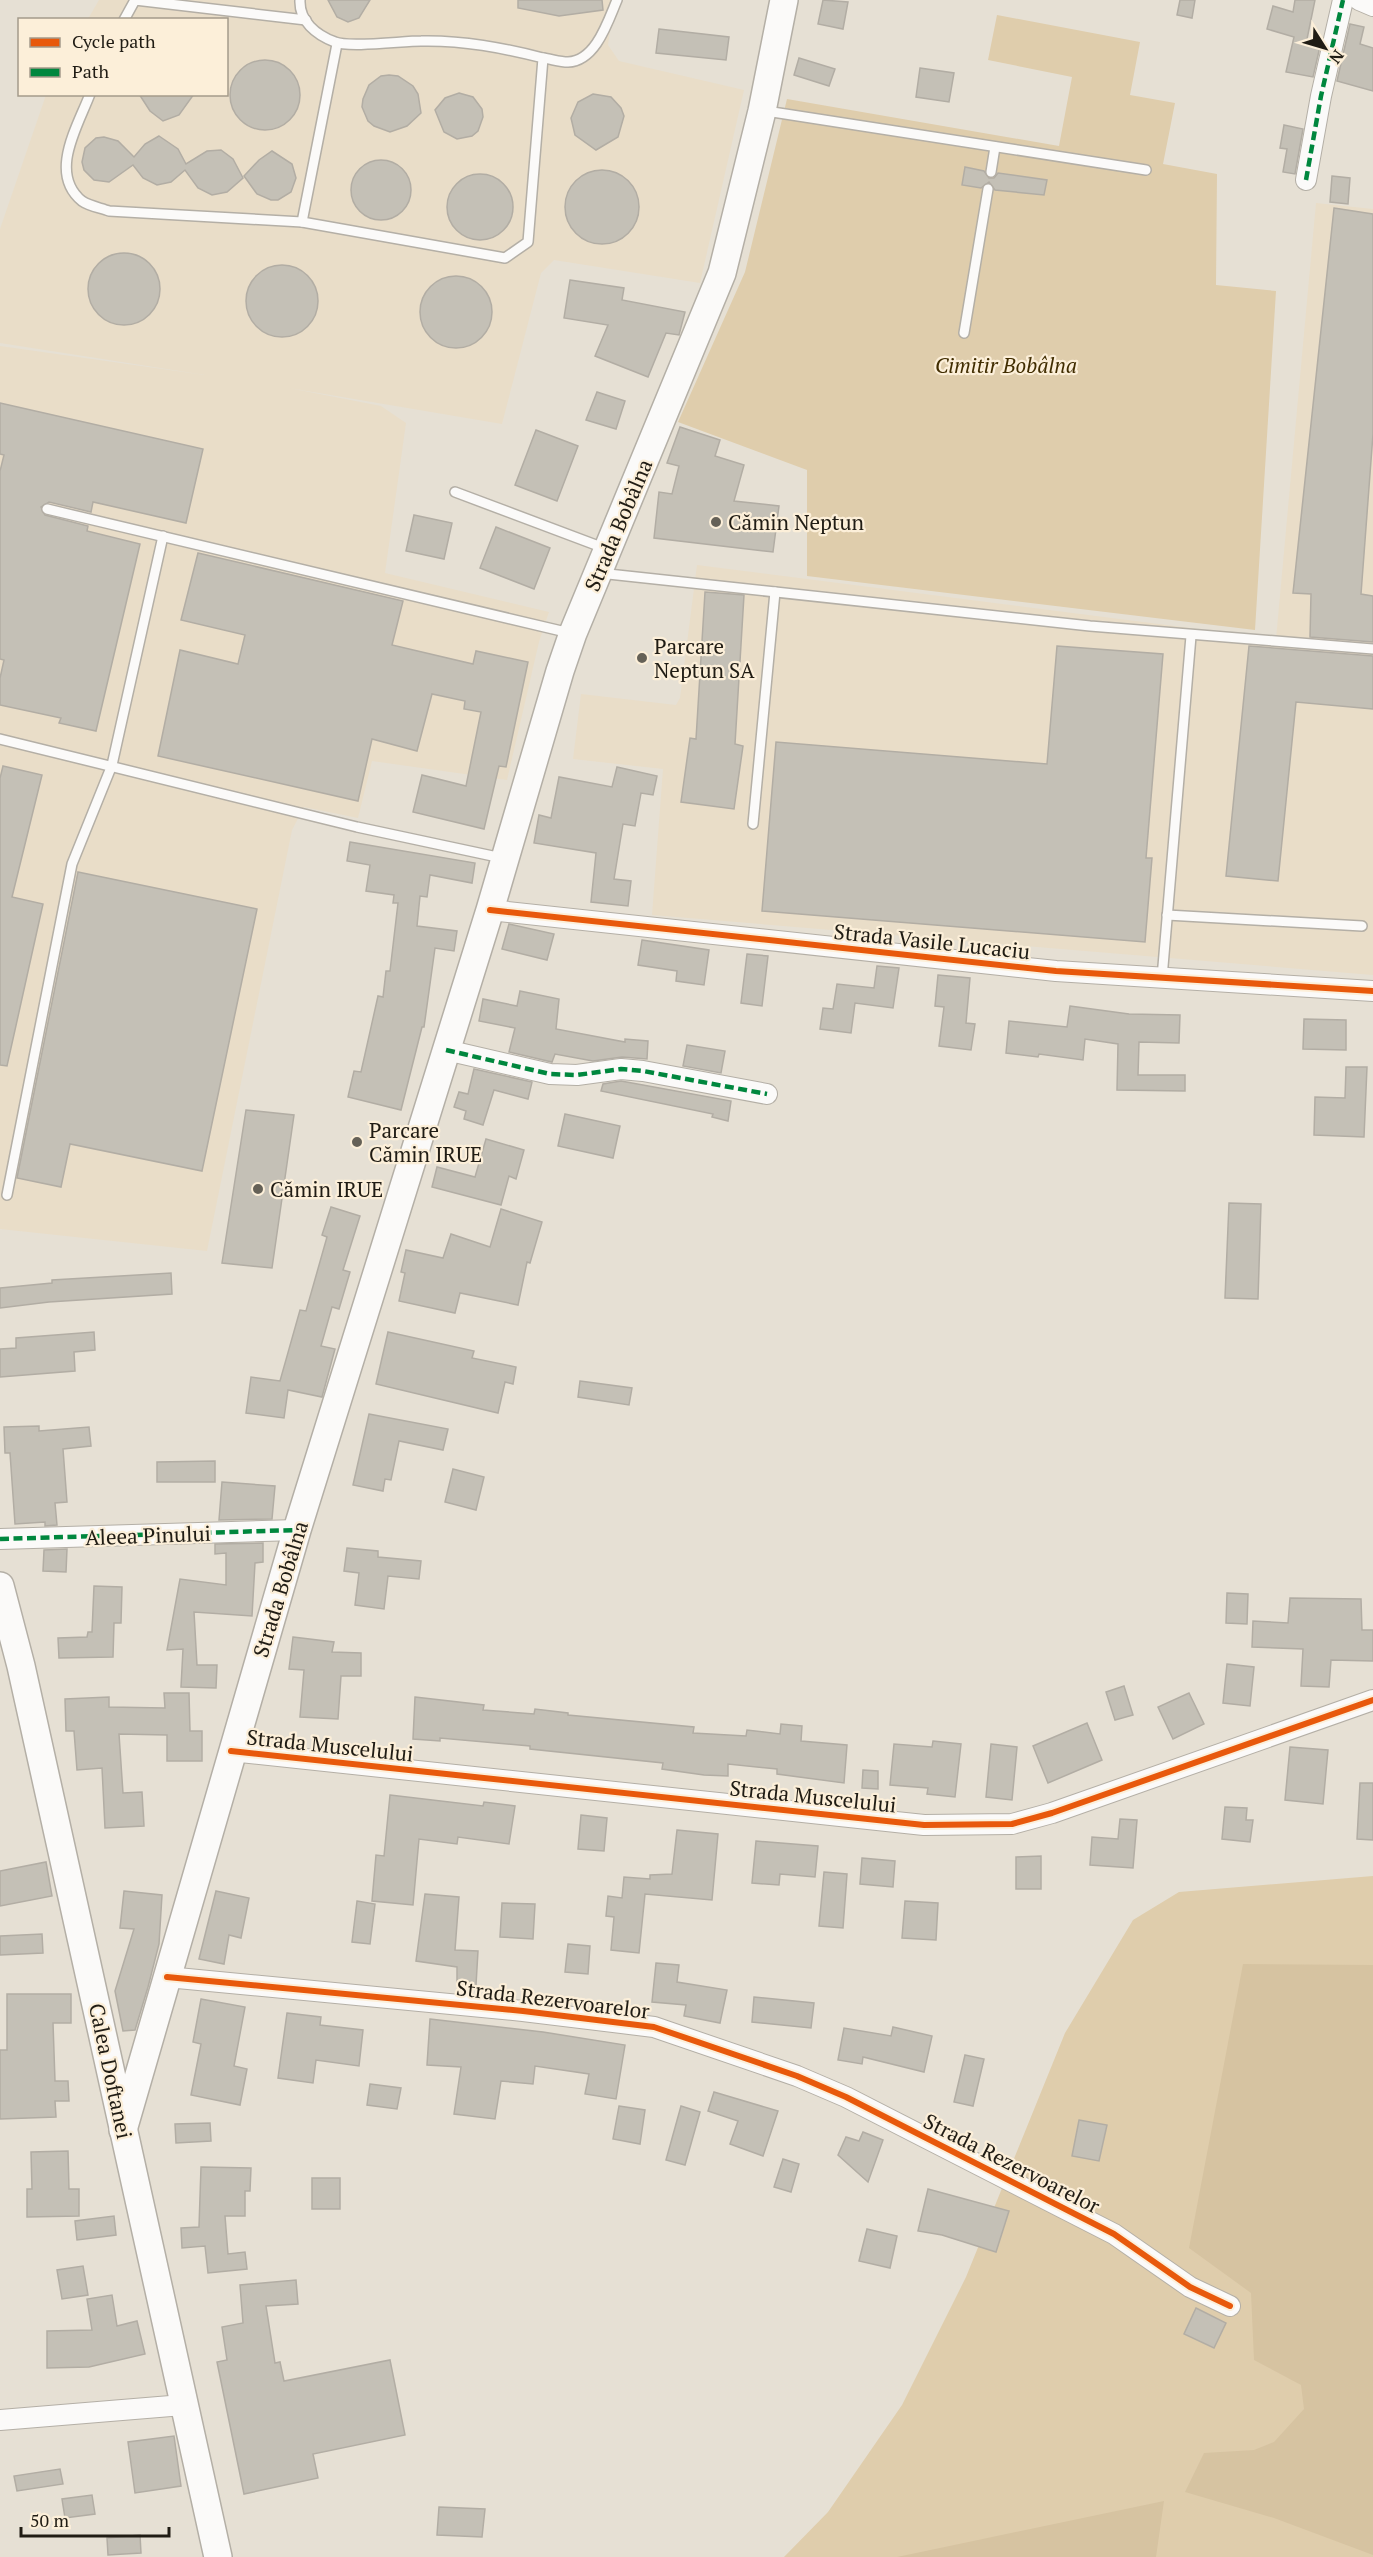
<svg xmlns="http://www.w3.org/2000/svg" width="1373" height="2557" font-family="'PT Serif',serif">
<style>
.built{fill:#e9ddc8}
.green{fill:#dfcdac}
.forest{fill:#d6c3a1}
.building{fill:#c4c0b6;stroke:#b2ada4;stroke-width:1.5}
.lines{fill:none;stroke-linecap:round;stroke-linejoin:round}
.lane-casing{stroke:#b4afa6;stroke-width:12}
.street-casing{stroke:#b4afa6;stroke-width:22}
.secondary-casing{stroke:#b4afa6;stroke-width:30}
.lane{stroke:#fbfaf9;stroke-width:9}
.street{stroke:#fbfaf9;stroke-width:20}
.secondary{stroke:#fbfaf9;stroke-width:27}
.quiet{stroke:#00873e;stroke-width:4.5;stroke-dasharray:9 4.5;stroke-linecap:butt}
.cycleway-casing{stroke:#fcefd9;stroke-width:10}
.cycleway{stroke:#e8590c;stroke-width:6}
.poi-dot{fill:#656157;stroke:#fcefd9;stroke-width:2}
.labels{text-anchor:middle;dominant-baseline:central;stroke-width:4.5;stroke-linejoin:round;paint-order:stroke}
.park-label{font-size:21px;font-style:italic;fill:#412d01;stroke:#fcefd9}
.poi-label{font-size:21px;fill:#201c14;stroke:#fcefd9;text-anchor:start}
.street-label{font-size:21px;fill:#201c14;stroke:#fcefd9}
</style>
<rect width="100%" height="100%" fill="#e6e0d4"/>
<g class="built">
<path d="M99,0H614L608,45L619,61L744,90L700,283L554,260L541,273L502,424L289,388L381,406L406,423L385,573L549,612L539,642L507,780L372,761L358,818L304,807L292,830L207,1251L0,1229V346L205,375L0,343V229L46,95L226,94V20L88,19Z"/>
<path d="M1316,203L1373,209V975L652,915L663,769L573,759L581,694L676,705L680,698L697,565L1276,639Z"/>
</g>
<g class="green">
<path d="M997,15L1140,42L1130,95L1175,103L1163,164L1217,174L1216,285L1276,291L1255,630L807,576V470L678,422L745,272L787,99L1059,146L1072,77L988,60Z"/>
<path d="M1373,1876V2557H784L828,2512L902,2405L966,2277L1065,2033L1133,1920L1179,1892Z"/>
</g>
<g class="forest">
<path d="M1243,1964L1373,1965V2555L1274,2518L1185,2492L1204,2453L1254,2450L1274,2442L1304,2409L1301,2385L1254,2360L1251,2293L1189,2248Z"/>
<path d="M1164,2501L1156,2557H897Z"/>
</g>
<g class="building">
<path d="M328,0H370L359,18L348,22L337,17Z"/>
<path d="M518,0H602L603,10L559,16L518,8Z"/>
<path d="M823,0L848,2L843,29L818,24Z"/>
<path d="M1180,0H1195L1192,18L1177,15Z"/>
<path d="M1295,0H1315L1307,39L1321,42L1313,77L1286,72L1294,37L1267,29L1273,6L1293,12Z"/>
<path d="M1350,24L1364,27L1360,44L1373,48V91L1337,81Z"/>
<path d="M659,29L729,37L726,60L656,53Z"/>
<path d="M799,58L835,69L829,86L794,75Z"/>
<circle cx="265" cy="95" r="35"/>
<path d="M920,68L954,73L949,102L916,97Z"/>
<path d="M389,75L398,76L413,86L418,94L421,113L407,126L390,132L374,126L368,121L362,107L363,99L369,85L381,76Z"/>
<path d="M459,93L473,97L482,109L483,117L478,131L472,136L457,139L444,132L435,110L445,98Z"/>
<path d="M139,94H194L179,115L163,121L150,111Z"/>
<path d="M593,94L611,97L621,108L624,116L618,137L596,150L575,135L571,118L578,102Z"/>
<path d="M1284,125L1303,129L1295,174L1283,172L1287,149L1280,148Z"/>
<path d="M159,136L178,149L186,164L207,151L221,150L233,159L243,178L227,192L212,195L198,188L185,170L171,182L157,185L143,178L133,165L109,182L94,180L84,170L82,162L85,148L96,138L104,137L118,141L134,157L145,144Z"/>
<path d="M272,151L292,164L296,178L291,192L278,200H271L257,194L244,176L259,160Z"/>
<circle cx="381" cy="190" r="30"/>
<path d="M965,167L984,171L989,178H994L998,173L1047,180L1044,195L995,190L989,182L981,188L962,185Z"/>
<circle cx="602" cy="207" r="37"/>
<circle cx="480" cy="207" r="33"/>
<path d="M1332,176L1350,178L1348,204L1330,202Z"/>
<path d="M1334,208L1373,214V434L1361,594L1373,596V642L1310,637L1311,594L1293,593Z"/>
<circle cx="124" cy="289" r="36"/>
<circle cx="282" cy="301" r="36"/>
<circle cx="456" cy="312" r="36"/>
<path d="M570,280L624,288L622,300L685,312L679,335L666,333L648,377L595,356L608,325L564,318Z"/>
<path d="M597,392L625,401L616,429L586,420Z"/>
<path d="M0,403L203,449L186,523L93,502L91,512L49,502L41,507L45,515L88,526L87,531L140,544L96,731L59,723L61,718L0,705V678L4,660L0,659V471L4,455L0,454Z"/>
<path d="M680,427L720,440L715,456L744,465L734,501L779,506L773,552L654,538L659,492L672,494L679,466L667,463Z"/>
<path d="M536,430L578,446L557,501L515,485Z"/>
<path d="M414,515L452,523L444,559L406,551Z"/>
<path d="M496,527L550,548L534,589L480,568Z"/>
<path d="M198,553L403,601L392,645L473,664L476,651L528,662L506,767L499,766L484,829L413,812L422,775L466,786L481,712L464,709L465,701L432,694L417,751L372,739L358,801L158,756L180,650L238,664L245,635L181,620Z"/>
<path d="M705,592L744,595L735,744L743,746L734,809L681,802L690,738L696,739Z"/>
<path d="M1057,646L1163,654L1146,858H1152L1145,942L762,911L776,742L1047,764Z"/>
<path d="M1249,646L1373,656V709L1296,702L1278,881L1226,876Z"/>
<path d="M3,766L42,775L12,897L43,904L7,1066L0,1065V778Z"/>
<path d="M617,767L657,776L653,795L641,793L635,826L623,824L614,879L631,881L628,906L591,902L596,853L534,843L539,815L551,818L559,777L612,787Z"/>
<path d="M350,842L475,863L472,883L430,875L427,897L420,896L417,926L457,931L454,951L435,948L424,1027H422L401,1110L348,1097L354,1071L361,1072L378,996L383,997L386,971H390L398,903H393L394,895L366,891L370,865L347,861Z"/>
<path d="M78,872L257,909L202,1171L70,1144L61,1187L17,1178Z"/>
<path d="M509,924L554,934L547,960L502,949Z"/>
<path d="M642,940L709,950L704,985L676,981L677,971L638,965Z"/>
<path d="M747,954L768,956L762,1006L741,1003Z"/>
<path d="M877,966L899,968L893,1008L855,1003L851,1033L820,1029L823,1008L833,1009L837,984L874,988Z"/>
<path d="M938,975L970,978L966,1023L975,1024L971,1050L939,1046L944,1007L935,1006Z"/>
<path d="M520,991L559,999L556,1029L625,1042V1039L648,1041L647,1059L622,1057L593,1061L555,1054L552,1062L509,1052L515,1028L479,1021L483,999L517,1006Z"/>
<path d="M1070,1006L1129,1014L1180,1015L1179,1043L1139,1042L1138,1075H1185V1091L1117,1090L1118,1044L1085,1039L1083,1060L1039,1054L1038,1057L1006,1053L1009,1021L1067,1027Z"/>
<path d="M1304,1019L1346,1020V1050L1303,1049Z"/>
<path d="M687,1045L725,1051L721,1073L683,1066Z"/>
<path d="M1346,1067H1367L1364,1137L1314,1135L1315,1097L1345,1098Z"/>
<path d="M474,1069L532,1082L528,1099L494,1090L483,1125L464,1119L466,1111L454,1107L459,1092L468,1094Z"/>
<path d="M621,1081L731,1101L728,1121L712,1117L713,1114L601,1091L603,1084Z"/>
<path d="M246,1110L294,1115L272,1268L222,1263Z"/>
<path d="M565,1114L620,1126L613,1158L558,1146Z"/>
<path d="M486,1139L524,1150L516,1179L509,1176L501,1205L432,1187L437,1167L475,1177Z"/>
<path d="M1229,1203L1261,1204L1258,1299L1225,1298Z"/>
<path d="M331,1207L360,1216L343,1270L350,1272L339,1309L332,1307L321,1346L335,1349L322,1397L288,1390L284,1418L246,1413L251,1377L280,1381L300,1310L306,1311L327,1237L322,1235Z"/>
<path d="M501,1209L542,1222L530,1263L527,1262L518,1305L460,1293L455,1313L399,1301L405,1273L401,1272L406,1250L443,1258L451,1234L490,1247Z"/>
<path d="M171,1273L172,1294L49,1302L0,1308V1288L52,1283V1280Z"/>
<path d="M94,1332L95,1350L74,1352L75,1371L0,1377V1349L16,1348V1338Z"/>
<path d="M388,1332L474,1351L472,1358L516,1367L513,1384L505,1382L498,1413L376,1384Z"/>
<path d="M580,1381L632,1388L629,1405L578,1397Z"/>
<path d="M369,1414L448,1429L443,1450L399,1441L391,1480L385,1479L383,1491L353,1485Z"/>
<path d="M39,1426V1431L89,1427L91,1446L63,1449L67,1502L55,1503L57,1525L45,1526V1522L15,1524L10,1453H5L4,1427Z"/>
<path d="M215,1461V1482H157V1462Z"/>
<path d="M453,1469L484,1477L476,1510L445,1502Z"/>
<path d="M222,1482L275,1486L272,1519L219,1520Z"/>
<path d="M263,1543V1562L255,1563L252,1616L194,1612L197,1665H217L216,1688L181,1687L183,1649L167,1650L180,1579L226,1585V1553L215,1554V1544Z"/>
<path d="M347,1548L378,1551V1557L421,1561L419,1579L388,1576L384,1609L355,1605L359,1573L344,1571Z"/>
<path d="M67,1549L66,1572L43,1571L44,1550Z"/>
<path d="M94,1586L122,1587L121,1623H114L113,1657L59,1658L58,1638L87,1637L88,1632H92Z"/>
<path d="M1227,1593L1248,1594L1247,1624L1226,1623Z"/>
<path d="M1290,1598L1361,1599L1362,1630H1373V1661L1331,1660L1329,1687L1301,1686L1303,1649L1252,1647L1253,1621L1288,1623Z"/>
<path d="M293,1637L334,1642L332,1652L361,1653V1676H341L338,1719L300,1717L304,1670L289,1669Z"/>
<path d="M1227,1664L1254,1667L1250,1706L1223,1703Z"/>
<path d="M1124,1686L1133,1715L1115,1720L1106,1692Z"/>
<path d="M164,1693H189L190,1731H202V1761H167V1735L119,1734L123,1793L142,1792L144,1826L105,1828L102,1768L77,1770L74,1731H66L65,1699L109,1697V1707L165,1708Z"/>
<path d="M1189,1693L1204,1724L1173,1739L1158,1707Z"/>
<path d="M415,1697L484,1705L483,1710L534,1714L535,1709L568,1713V1715L694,1727L693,1733L746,1736L747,1730L780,1734L781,1724L802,1726L801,1741L847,1745L844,1783L777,1774V1769L728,1764V1776L704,1775L662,1769L663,1763L530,1749V1746L440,1738V1741L413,1739Z"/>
<path d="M1087,1723L1102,1760L1048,1783L1033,1746Z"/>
<path d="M933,1741L961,1744L955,1797L927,1794L928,1788L890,1785L894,1744L932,1747Z"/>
<path d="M991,1744L1017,1747L1012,1800L986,1797Z"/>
<path d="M1290,1747L1328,1750L1323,1804L1285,1800Z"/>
<path d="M863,1770L878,1771V1789L862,1788Z"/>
<path d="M1360,1783H1373V1840L1357,1839Z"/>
<path d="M390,1795L483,1806L484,1802L515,1806L509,1844L458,1837L457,1844L419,1839L413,1905L372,1901L376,1855L384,1856Z"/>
<path d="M1225,1807L1247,1808L1246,1820H1253L1250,1842L1222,1839Z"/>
<path d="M581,1815L607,1818L604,1851L578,1849Z"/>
<path d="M1120,1819L1137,1820L1133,1868L1090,1865L1092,1837L1118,1839Z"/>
<path d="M677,1830L718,1834L712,1900L645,1894L639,1953L611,1950L614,1917L606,1916L608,1896L622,1898L624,1877L650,1879V1875L672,1874Z"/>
<path d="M756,1841L818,1846L815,1877L780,1874L779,1885L752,1883Z"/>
<path d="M1041,1856V1889H1016V1857Z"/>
<path d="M862,1858L895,1861L893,1887L860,1884Z"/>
<path d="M46,1862L52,1896L0,1906V1871Z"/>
<path d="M824,1872L847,1874L843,1928L819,1926Z"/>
<path d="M124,1891L162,1895L159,1944L148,1987L135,2030L123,2031L115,1991L134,1929L120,1928Z"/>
<path d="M216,1891L249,1898L241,1938L229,1935L224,1964L199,1959Z"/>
<path d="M425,1894L459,1897L455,1950L478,1951L476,1985L457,1984V1967L416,1961Z"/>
<path d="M357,1901L375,1904L370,1944L352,1942Z"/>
<path d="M905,1901L938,1903L936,1940L902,1938Z"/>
<path d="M502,1903L535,1904L533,1939L500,1937Z"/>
<path d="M42,1934L43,1953L0,1955V1936Z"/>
<path d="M568,1944L590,1946L588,1974L565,1972Z"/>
<path d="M656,1963L679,1965L677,1982L727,1990L720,2023L684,2016L686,2005L652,2002Z"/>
<path d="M7,1994H71V2023H53L55,2081H68L69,2101H55L56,2117L0,2119V2050H7Z"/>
<path d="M754,1997L814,2003L811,2028L752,2022Z"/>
<path d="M201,1999L245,2007L234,2066L247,2069L240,2105L191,2095L201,2044L193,2042Z"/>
<path d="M287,2013L321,2017L320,2025L363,2030L359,2066L316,2060L313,2083L278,2078Z"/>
<path d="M430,2019L543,2032L625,2045L616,2099L585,2094L589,2074L535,2066L533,2084L501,2081L495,2119L454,2114L461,2067L427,2065Z"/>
<path d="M893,2027L932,2036L924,2072L863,2057L862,2064L838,2060L844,2028L891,2036Z"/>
<path d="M965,2055L984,2059L973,2106L954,2102Z"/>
<path d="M370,2084L401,2088L397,2109L367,2105Z"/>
<path d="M714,2092L778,2111L763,2156L730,2144L738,2121L708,2111Z"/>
<path d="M619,2106L645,2110L640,2144L613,2139Z"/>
<path d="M681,2106L700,2112L685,2165L666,2160Z"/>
<path d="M1079,2120L1107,2125L1099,2161L1072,2156Z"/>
<path d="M210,2123L211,2141L176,2143L175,2124Z"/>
<path d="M863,2132L883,2140L868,2182L838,2155L846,2137L859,2141Z"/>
<path d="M68,2151L69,2189H79V2216L27,2217V2189H32L31,2152Z"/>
<path d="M783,2159L799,2164L791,2192L774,2187Z"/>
<path d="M201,2167L251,2168L250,2191H245V2216H225L228,2254L245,2252L247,2269L208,2273L205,2246L182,2248L181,2228L199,2227Z"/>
<rect x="312" y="2178" width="28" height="31"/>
<path d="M928,2189L1009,2211L996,2252L942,2235L918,2231Z"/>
<path d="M114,2216L116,2235L77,2240L75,2221Z"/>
<path d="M867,2229L897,2236L890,2268L859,2261Z"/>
<path d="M83,2266L88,2295L62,2299L57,2270Z"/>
<path d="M296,2280L298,2304L266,2306L275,2363L280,2362L284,2381L390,2360L405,2435L313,2454L318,2478L244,2494L217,2362L227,2360L222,2327L243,2323L240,2285Z"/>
<path d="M112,2295L117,2326L137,2321L145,2354L89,2367L47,2368V2331L92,2330L87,2299Z"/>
<path d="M1196,2308L1226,2323L1214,2348L1184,2334Z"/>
<path d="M174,2436L181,2486L135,2493L128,2442Z"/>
<path d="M60,2469L63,2484L17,2491L14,2476Z"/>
<path d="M92,2495L95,2514L65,2518L62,2499Z"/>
<path d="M439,2507L485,2509L482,2537L437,2535Z"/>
<path d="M140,2535L141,2553L108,2555L107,2538Z"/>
</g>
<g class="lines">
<defs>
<g id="lane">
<path d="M124,20L135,0L306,20"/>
<path d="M543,58C551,59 560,62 568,62C596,61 608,21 617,0"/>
<path d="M90,94C78,126 48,173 82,201C89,206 101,208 109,211L302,222L505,258L528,242L543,58C503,48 463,40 421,41C403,41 349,48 335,42C316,35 299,21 300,0"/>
<path d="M766,111L1146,170"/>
<path d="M991,172L995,147"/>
<path d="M302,222L337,44"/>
<path d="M964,333L988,189"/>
<path d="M455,492L604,548"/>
<path d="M47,509L570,633"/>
<path d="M599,573L1090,626L1373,649"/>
<path d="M0,739L357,827L502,858"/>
<path d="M753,824L775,592"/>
<path d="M1167,915L1362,926"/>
<path d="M1162,978L1191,636"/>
<path d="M7,1195L72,864L112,765L163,536"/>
</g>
<g id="street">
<path d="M1359,0L1373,6"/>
<path d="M1306,180L1321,96L1343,0"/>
<path d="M490,910L1056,971L1373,991"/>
<path d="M446,1050L550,1074L577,1075L621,1069L643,1071L767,1094"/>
<path d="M0,1539L297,1530"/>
<path d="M231,1751L924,1825L1012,1824L1052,1813L1373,1700"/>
<path d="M167,1977L523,2011L654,2027L797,2076L846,2097L1114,2234L1190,2287L1230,2306"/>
<path d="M0,2420L183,2405"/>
</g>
<g id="secondary">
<path d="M0,1586L21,1666L218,2557"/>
<path d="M123,2130L297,1530L490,910L560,671L573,633L722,273L762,111L784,0"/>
</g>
</defs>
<use href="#lane" class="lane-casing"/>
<use href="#street" class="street-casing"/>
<use href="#secondary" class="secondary-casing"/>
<use href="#lane" class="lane"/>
<use href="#street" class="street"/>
<use href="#secondary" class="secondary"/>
<g class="quiet">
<path d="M1306,180L1321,96L1343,0"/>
<path d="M446,1050L550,1074L577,1075L621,1069L643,1071L767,1094"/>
<path d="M0,1539L297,1530"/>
</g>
<defs>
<g id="cycleway">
<path d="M490,910L1056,971L1373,991"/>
<path d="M231,1751L924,1825L1012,1824L1052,1813L1373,1700"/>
<path d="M167,1977L523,2011L654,2027L797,2076L846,2097L1114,2234L1190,2287L1230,2306"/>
</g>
</defs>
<use href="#cycleway" class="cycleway-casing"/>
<use href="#cycleway" class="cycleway"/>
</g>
<g class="poi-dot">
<circle cx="716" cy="522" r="6"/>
<circle cx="642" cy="658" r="6"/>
<circle cx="357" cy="1142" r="6"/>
<circle cx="258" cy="1189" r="6"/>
</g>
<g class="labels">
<g class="park-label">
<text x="1006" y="365">Cimitir Bobâlna</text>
</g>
<g class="poi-label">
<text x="728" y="522">Cămin Neptun</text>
<text x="654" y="646">Parcare<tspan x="654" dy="24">Neptun SA</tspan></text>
<text x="369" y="1130">Parcare<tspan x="369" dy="24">Cămin IRUE</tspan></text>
<text x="270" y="1189">Cămin IRUE</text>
</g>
<g class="street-label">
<text transform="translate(618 525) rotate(-67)">Strada Bobâlna</text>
<text transform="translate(932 941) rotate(6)">Strada Vasile Lucaciu</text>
<text transform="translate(148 1535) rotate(-2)">Aleea Pinului</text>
<text transform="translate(280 1589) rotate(-73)">Strada Bobâlna</text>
<text transform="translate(330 1745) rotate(6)">Strada Muscelului</text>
<text transform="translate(813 1796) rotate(6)">Strada Muscelului</text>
<text transform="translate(553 1999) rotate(7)">Strada Rezervoarelor</text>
<text transform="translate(111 2071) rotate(78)">Calea Doftanei</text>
<text transform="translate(1012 2163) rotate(27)">Strada Rezervoarelor</text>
</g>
</g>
<rect x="18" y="18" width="210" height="78" fill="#fcefd9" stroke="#a49b8a" stroke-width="1.5"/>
<rect x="30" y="38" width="30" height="9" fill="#e8590c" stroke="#a49b8a" stroke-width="1.5"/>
<text x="72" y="48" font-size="18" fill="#201c14">Cycle path</text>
<rect x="30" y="68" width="30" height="9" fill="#00873e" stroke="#a49b8a" stroke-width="1.5"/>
<text x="72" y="78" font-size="18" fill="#201c14">Path</text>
<g transform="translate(1325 48) rotate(127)" stroke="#fcefd9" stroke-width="4.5" paint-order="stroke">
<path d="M0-4.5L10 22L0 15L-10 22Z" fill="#201c14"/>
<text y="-9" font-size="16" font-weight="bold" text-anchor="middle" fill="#201c14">N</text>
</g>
<path d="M21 2527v9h148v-9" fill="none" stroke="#201c14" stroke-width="3"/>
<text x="30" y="2527" font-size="18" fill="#201c14" stroke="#fcefd9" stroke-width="4.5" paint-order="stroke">50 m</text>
</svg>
